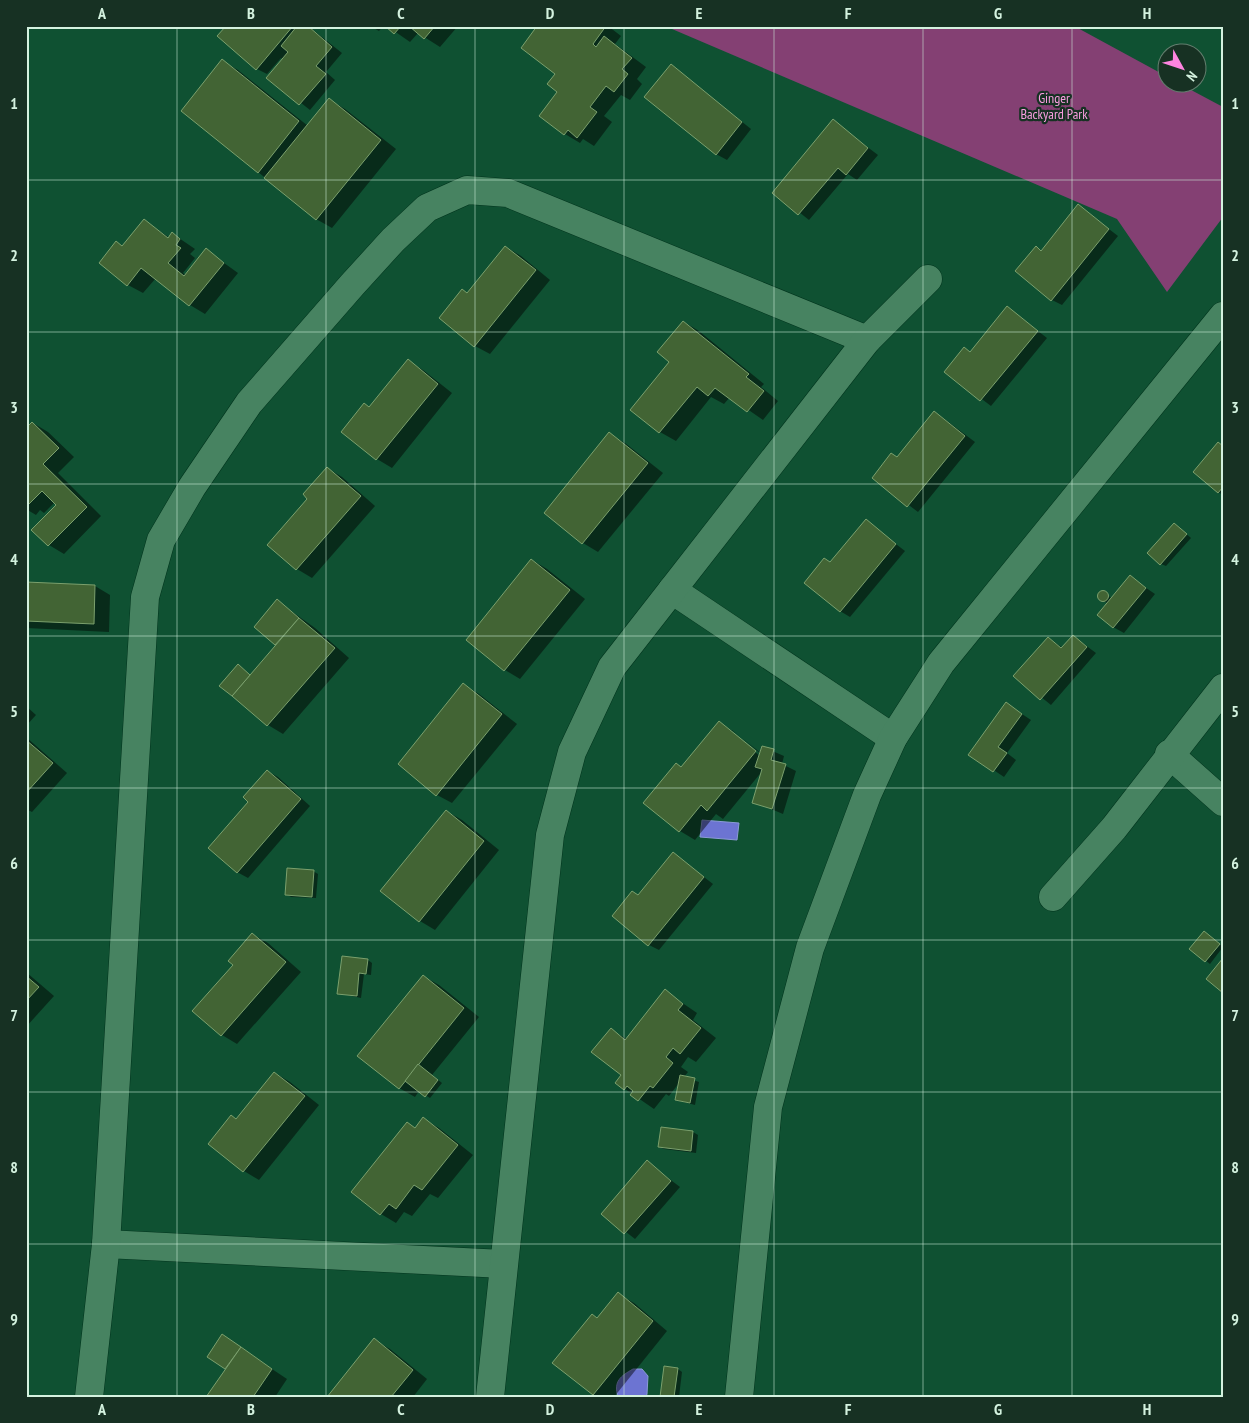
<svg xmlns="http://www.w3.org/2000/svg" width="1249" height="1423" font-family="'PT Sans Narrow',sans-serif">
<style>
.green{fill:#844073}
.water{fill:#6c74d2;stroke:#8b9ad6}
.shadow{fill:#0007;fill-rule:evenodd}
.building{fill:#426434;stroke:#7ba06d}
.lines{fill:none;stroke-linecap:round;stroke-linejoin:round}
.minor-casing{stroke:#01341d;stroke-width:29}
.minor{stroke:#478361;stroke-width:28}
.grid{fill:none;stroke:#d4f2df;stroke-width:1;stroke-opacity:0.55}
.labels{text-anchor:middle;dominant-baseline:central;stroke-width:4.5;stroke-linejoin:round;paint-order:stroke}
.park-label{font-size:14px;fill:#fa9ee1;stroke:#173123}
.neatline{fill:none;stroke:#d4f2df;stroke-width:2}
.grid-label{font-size:16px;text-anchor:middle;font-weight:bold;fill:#d4f2df}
</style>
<rect width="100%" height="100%" fill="#0f5132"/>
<path class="green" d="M665,26H1074L1166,76V82L1178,83L1223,107V217L1167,292L1117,219Z"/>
<g class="water">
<path d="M702,820L739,823L737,840L700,837Z"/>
<path d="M633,1369H642L648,1376L647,1394L646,1397H618C613,1381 621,1376 633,1369Z"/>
</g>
<g class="shadow">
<path d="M228,26H308L342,53L326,72L335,80L310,110L268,77L283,59L281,58L267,74L257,69Z"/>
<path d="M370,26H383L379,31Z"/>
<path d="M387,26H458L440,47L418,33L410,42Z"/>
<path d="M539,26H608L621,36L615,44L646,67L637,79L642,84L630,100L621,95L604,116L612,122L594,146L583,139L580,143L565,134L557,74Z"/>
<path d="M222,61L238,70L308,126L330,100L345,109L396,149L332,228L316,219L258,172Z"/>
<path d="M672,66L751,129L727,160L716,154Z"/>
<path d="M833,121L878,155L857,180L848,174L809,220L774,192Z"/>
<path d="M1079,206L1118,236L1062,305L1052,300L1036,248L1042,251Z"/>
<path d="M144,221L170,238L173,234L195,249L190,254L195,258L183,273L186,275L206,250L238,273L205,314L190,305L156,278L143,293L128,285L116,242L123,246Z"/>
<path d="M506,247L521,256L550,280L490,354L475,346L468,294Z"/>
<path d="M1007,307L1047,338L991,406L946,372L965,349L971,352Z"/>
<path d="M684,322L699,331L764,384L761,387L778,401L763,420L730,397L724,404L711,397L676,441L660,432L632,410L671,362Z"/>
<path d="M408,361L423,370L452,393L392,468L377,459L343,432L370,408Z"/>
<path d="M935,412L975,442L918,512L873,478L898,458Z"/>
<path d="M33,423L48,432L74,457L58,473L101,516L64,554L49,545L33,530L58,505L55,502L44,513L40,510L36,515L26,509V430Z"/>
<path d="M609,434L625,443L663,473L598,552L583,543L545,513Z"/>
<path d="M1223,446V495L1218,492Z"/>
<path d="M327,468L342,477L375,506L312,578L297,569L309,499Z"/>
<path d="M866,521L905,551L850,617L840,611Z"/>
<path d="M1175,524L1191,538L1166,566L1161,564Z"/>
<path d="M532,560L547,569L585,599L520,679L505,670L467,640Z"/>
<path d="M1130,577L1155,594L1124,633L1113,627L1108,604L1099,597V594L1105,592L1112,599Z"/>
<path d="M26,583L95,586L110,595L109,632L26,628Z"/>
<path d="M277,601L315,628L349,658L283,734L268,725L221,686L238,666L251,676L278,644L256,626Z"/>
<path d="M1073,636L1096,653L1051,705L1015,676L1048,638L1063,648Z"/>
<path d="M464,685L479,694L517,724L452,803L437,795Z"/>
<path d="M26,706L36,715L26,726Z"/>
<path d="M1016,710L1031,720L1007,753L1016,760L1004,777L970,754Z"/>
<path d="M719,723L734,732L761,753L763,747L784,756L782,764L796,771L783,814L754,802L764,769L723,819L716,814L695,840L680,831L645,803L682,768ZM732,730L761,754L760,756L732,733Z"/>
<path d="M26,737L67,773L32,812L26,809Z"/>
<path d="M267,771L278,777L310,806L248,878L237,872L249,802Z"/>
<path d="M446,811L462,820L499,850L435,930L420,921L382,891Z"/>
<path d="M673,853L713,884L659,950L649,945L638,896Z"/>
<path d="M313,871L318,874L316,898L291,897L286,894Z"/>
<path d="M252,934L268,943L301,972L237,1044L222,1035L194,1011L234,965Z"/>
<path d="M1209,935L1223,947L1210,964L1191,949Z"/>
<path d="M368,960L372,963L371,975L364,974L361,998L338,993Z"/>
<path d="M26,972L54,996L26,1027Z"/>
<path d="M423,976L439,985L479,1017L432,1075L442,1083L430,1098L419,1091L415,1097L399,1088Z"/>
<path d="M665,991L697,1013L693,1020L716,1038L696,1062L688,1057L681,1067L688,1072L684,1077L699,1082L695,1105L676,1100L679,1083L669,1096L666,1094L654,1109L625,1089L611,1030L627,1039Z"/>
<path d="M275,1073L290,1082L319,1105L259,1180L244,1171L210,1144L237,1120Z"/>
<path d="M424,1119L439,1128L473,1155L438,1198L430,1194L412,1216L404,1212L396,1223L381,1214L416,1129Z"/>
<path d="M693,1132L698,1135L696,1153L664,1149L659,1147Z"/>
<path d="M647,1162L680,1187L635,1239L603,1214Z"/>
<path d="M618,1294L634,1303L667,1331L614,1397H598L593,1394Z"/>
<path d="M227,1339L287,1379L275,1397H207L227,1369L209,1356Z"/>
<path d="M374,1340L390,1349L427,1379L413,1397H329Z"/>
<path d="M678,1369L682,1372L679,1397H661Z"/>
</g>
<g class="building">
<path d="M226,26H293L256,70L217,36Z"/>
<path d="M297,26H308L332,47L316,66L326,74L299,105L266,78L288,52L281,46Z"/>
<path d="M385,26H401L394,34Z"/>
<path d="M409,26H435L424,39Z"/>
<path d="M537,26H606L593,44L596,47L604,36L632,58L622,69L628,74L614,92L606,86L590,107L597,112L577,138L568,130L564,135L539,116L557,92L547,84L555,74L521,48Z"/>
<path d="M222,59L299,121L258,173L181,111Z"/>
<path d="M671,64L742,122L716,155L644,97Z"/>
<path d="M329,98L381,140L316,220L264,178Z"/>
<path d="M833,119L868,148L846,175L838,168L798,215L772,193Z"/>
<path d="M1078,204L1109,229L1051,301L1015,271L1036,246L1041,251Z"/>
<path d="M144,219L168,238L172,232L180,239L176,245L181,248L168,263L184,276L206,248L224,263L189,306L141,268L127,286L99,263L116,241L122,246Z"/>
<path d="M505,246L536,270L474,347L439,318L462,289L467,293Z"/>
<path d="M1007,306L1038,331L980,401L944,372L964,347L970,352Z"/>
<path d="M683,321L749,374L746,377L764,391L747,412L715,388L708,396L697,387L659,433L630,410L669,362L657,352Z"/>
<path d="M408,359L438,384L376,460L341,432L364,403L369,407Z"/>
<path d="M934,411L965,436L907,507L872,478L891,453L897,457Z"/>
<path d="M32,422L59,448L43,464L87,507L48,546L31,530L56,505L42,491L28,505L26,503V428Z"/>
<path d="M609,432L648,463L582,544L544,513Z"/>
<path d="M1218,442L1223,446V487L1218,493L1193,472Z"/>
<path d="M327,467L361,496L296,570L267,545L307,499L303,494Z"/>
<path d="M866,519L896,544L840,612L804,583L824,558L830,562Z"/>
<path d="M1174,523L1187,534L1160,565L1147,553Z"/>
<path d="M531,559L570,590L504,671L466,640Z"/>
<path d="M1130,575L1146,588L1113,628L1097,615Z"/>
<path d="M26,582L95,585L94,624L26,621Z"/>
<circle cx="1103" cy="596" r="5.5"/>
<path d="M277,599L299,618L275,645L254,627Z"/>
<path d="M299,618L335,648L267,726L232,696Z"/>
<path d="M1073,635L1087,647L1040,700L1013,676L1048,637L1061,648Z"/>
<path d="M238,664L250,675L232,696L219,686Z"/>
<path d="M463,683L502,714L436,796L398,764Z"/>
<path d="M1006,702L1022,714L998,747L1007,753L993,772L968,755Z"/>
<path d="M719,721L756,751L707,811L701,805L679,832L643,803L676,763L681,767Z"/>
<path d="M26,740L53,763L26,793Z"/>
<path d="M762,746L774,749L771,760L786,764L772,809L752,803L762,769L755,767Z"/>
<path d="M267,770L301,799L237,873L208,848L248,802L243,797Z"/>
<path d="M446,810L484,841L419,922L380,891Z"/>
<path d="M673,852L704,877L648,946L612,916L632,891L638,895Z"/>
<path d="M287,868L314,870L312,897L285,895Z"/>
<path d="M1204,931L1220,944L1205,962L1189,949Z"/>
<path d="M252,933L286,962L221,1036L192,1011L233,965L228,961Z"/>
<path d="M342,956L368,959L366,974L359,973L357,996L337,994Z"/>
<path d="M1223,958V993L1206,979Z"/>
<path d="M423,975L464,1008L399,1089L357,1056Z"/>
<path d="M26,976L39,987L26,1001Z"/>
<path d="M665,989L683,1004L678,1010L701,1028L680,1054L673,1048L666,1057L673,1063L653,1088L650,1086L638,1101L630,1095L633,1091L627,1086L624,1090L615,1083L621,1075L591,1052L611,1028L625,1040Z"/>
<path d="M418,1064L438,1080L425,1097L405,1081Z"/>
<path d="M274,1072L305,1096L243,1172L208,1144L231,1115L236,1119Z"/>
<path d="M680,1075L695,1078L690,1103L675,1100Z"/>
<path d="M423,1117L458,1145L422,1190L414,1185L396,1209L389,1204L380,1215L351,1192L407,1122L415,1128Z"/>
<path d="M661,1127L693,1131L691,1151L658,1147Z"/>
<path d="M647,1160L671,1181L624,1234L601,1214Z"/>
<path d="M618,1292L653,1321L593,1395L552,1363L592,1314L597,1318Z"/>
<path d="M222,1334L241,1347L225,1369L207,1357Z"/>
<path d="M374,1338L413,1370L391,1397H327Z"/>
<path d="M241,1347L272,1369L253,1397H206Z"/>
<path d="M664,1366L678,1368L674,1397H660Z"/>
</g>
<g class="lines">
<defs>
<g id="minor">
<path d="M672,590L893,738"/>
<path d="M1169,754L1223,802"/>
<path d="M1053,897L1114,828L1223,688"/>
<path d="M106,1244L503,1264"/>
<path d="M89,1397L106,1244L145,597L161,540L192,487L249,403L352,285L393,240L427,208L467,190L508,193L867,340"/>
<path d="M490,1397L550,835L572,752L612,667L867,340L928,279"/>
<path d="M739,1397L768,1107L810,948L867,795L893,738L941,663L1223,316"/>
</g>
</defs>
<use href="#minor" class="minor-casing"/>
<use href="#minor" class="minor"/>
</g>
<path class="grid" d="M177,26V1397M326,26V1397M475,26V1397M624,26V1397M774,26V1397M923,26V1397M1072,26V1397M26,180H1223M26,332H1223M26,484H1223M26,636H1223M26,788H1223M26,940H1223M26,1092H1223M26,1244H1223"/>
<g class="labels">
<g class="park-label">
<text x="1054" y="98">Ginger<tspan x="1054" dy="16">Backyard Park</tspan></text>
</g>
</g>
<rect width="1249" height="1423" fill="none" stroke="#173123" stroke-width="55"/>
<g transform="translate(1182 68) rotate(130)"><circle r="24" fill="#173123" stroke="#637e6e"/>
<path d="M0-4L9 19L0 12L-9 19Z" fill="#fe85e0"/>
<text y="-8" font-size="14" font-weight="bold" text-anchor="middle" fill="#d4f2df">N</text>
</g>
<rect x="28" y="28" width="1194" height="1368" class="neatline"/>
<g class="grid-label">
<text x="102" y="19">A</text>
<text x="251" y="19">B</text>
<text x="401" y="19">C</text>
<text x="550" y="19">D</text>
<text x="699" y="19">E</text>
<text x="848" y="19">F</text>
<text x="998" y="19">G</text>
<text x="1147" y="19">H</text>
<text x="14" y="109">1</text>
<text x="1235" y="109">1</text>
<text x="14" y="261">2</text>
<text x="1235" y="261">2</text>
<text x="14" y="413">3</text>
<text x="1235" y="413">3</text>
<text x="14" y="565">4</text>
<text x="1235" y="565">4</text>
<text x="14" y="717">5</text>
<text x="1235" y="717">5</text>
<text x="14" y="869">6</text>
<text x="1235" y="869">6</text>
<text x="14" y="1021">7</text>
<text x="1235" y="1021">7</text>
<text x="14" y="1173">8</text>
<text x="1235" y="1173">8</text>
<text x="14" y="1325">9</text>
<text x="1235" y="1325">9</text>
<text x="102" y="1415">A</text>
<text x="251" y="1415">B</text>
<text x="401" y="1415">C</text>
<text x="550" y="1415">D</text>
<text x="699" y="1415">E</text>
<text x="848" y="1415">F</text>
<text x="998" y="1415">G</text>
<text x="1147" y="1415">H</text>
</g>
</svg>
